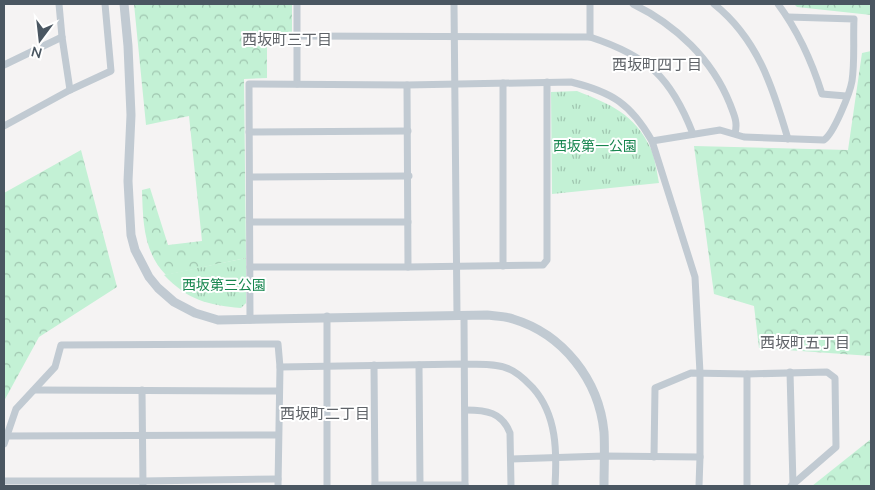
<svg xmlns="http://www.w3.org/2000/svg" width="875" height="490" font-family="Mulish,'Noto Sans JP',sans-serif">
<style>
.forest{fill:url(#forest-crowns)}
.park{fill:url(#park-tufts)}
.lines{fill:none;stroke-linecap:round;stroke-linejoin:round}
.minor{stroke:#c1cad2;stroke-width:7}
.tertiary{stroke:#c1cad2;stroke-width:9}
.labels{text-anchor:middle;dominant-baseline:central;stroke-width:4;stroke-linejoin:round;paint-order:stroke}
.park-label{font-size:14px;fill:#17864f;stroke:#fff}
.neighbourhood-label{font-size:15px;fill:#5f6368;stroke:#fff}
</style>
<defs>
<pattern id="forest-crowns" width="20" height="18" patternUnits="userSpaceOnUse" patternTransform="scale(1.25)"><rect width="20" height="18" fill="#c3f1d5"/><path d="M2 6a3 3 0 1 1 6 0M12 15a3 3 0 1 1 6 0" fill="none" stroke="#a0c6b0"/></pattern>
<pattern id="park-tufts" width="24" height="20" patternUnits="userSpaceOnUse" patternTransform="scale(1.25)"><rect width="24" height="20" fill="#c3f1d5"/><path d="M3 7l-1-3M5 7V3M7 7l1-3M15 17l-1-3M17 17v-4M19 17l1-3" fill="none" stroke="#a0c6b0"/></pattern>
</defs>
<rect width="100%" height="100%" fill="#f5f3f3"/>
<g class="forest">
<path d="M134,4H292V32H267V78L244,79L246,258L166,275C143,252 143,220 142,190L150,188L168,245L202,241L189,116L146,125Z"/>
<path d="M794,4H871V15L797,7Z"/>
<path d="M871,51V356L759,348L754,306L714,294L694,146L848,150L862,53Z"/>
<path d="M81,150L117,287L39,337L4,401V193Z"/>
<path d="M871,439V486H812Z"/>
</g>
<g class="park">
<path d="M577,91C610,104 635,114 651,149C655,159 657,172 659,183L552,194L551,92Z"/>
<path d="M246,258V303L241,308C207,305 188,300 164,275Z"/>
</g>
<g class="lines">
<g class="minor">
<path d="M59,4L62,37L70,90"/>
<path d="M297,4V84"/>
<path d="M454,4L457,315"/>
<path d="M633,4C676,25 712,59 730,104C734,115 738,122 735,133"/>
<path d="M714,4C758,39 773,88 788,139"/>
<path d="M778,4C798,31 812,62 822,94L846,96"/>
<path d="M297,36L590,37C648,56 671,77 693,134"/>
<path d="M590,37V4"/>
<path d="M4,65L62,37"/>
<path d="M503,83V266"/>
<path d="M407,85L408,267"/>
<path d="M4,126L70,90L111,71L105,4"/>
<path d="M249,132L408,131"/>
<path d="M652,141L720,130L744,137L824,140C834,133 850,93 852,81C855,61 853,39 854,19L788,17"/>
<path d="M250,177L409,176"/>
<path d="M250,222H408"/>
<path d="M250,267H408L543,265L547,260V82"/>
<path d="M464,315L465,486"/>
<path d="M250,320L249,84L407,85L571,82C612,92 631,104 652,141L695,277L700,373V457L604,456L511,459"/>
<path d="M374,365L375,486"/>
<path d="M419,365L420,485"/>
<path d="M280,367L464,364C478,365 496,363 509,369C519,373 526,381 533,388C557,415 557,452 555,486"/>
<path d="M790,372L793,485"/>
<path d="M747,374V486"/>
<path d="M35,390L279,391"/>
<path d="M142,390L143,486"/>
<path d="M466,410C486,410 502,412 510,433L511,486"/>
<path d="M7,436L278,435"/>
<path d="M4,444L16,409L55,367L61,345L278,344L280,367L278,486"/>
<path d="M654,457L655,388L691,373L747,374L827,372L835,378L836,447L791,486"/>
<path d="M4,481H143L278,479"/>
<path d="M375,485H465"/>
<path d="M327,486V316"/>
<path d="M699,486L700,457"/>
</g>
<path class="tertiary" d="M124,4L128,46L131,115L128,181L131,235L135,250L149,277L158,288L174,302L195,313L218,320L487,315C495,316 505,316 513,319C563,334 599,380 604,432C605,450 604,468 604,486"/>
</g>
<g class="labels">
<g class="park-label">
<text x="595" y="146">西坂第一公園</text>
<text x="224" y="285">西坂第三公園</text>
</g>
<g class="neighbourhood-label">
<text x="287" y="39">西坂町三丁目</text>
<text x="657" y="64">西坂町四丁目</text>
<text x="805" y="342">西坂町五丁目</text>
<text x="325" y="413">西坂町二丁目</text>
</g>
</g>
<rect width="875" height="490" fill="none" stroke="#4a5661" stroke-width="10"/>
<g transform="translate(40 40) rotate(195)" stroke="#ffffff" stroke-width="4" paint-order="stroke">
<path d="M0-4L9 19L0 12L-9 19Z" fill="#4a5661"/>
<text y="-8" font-size="14" font-weight="bold" text-anchor="middle" fill="#4a5661">N</text>
</g>
</svg>
